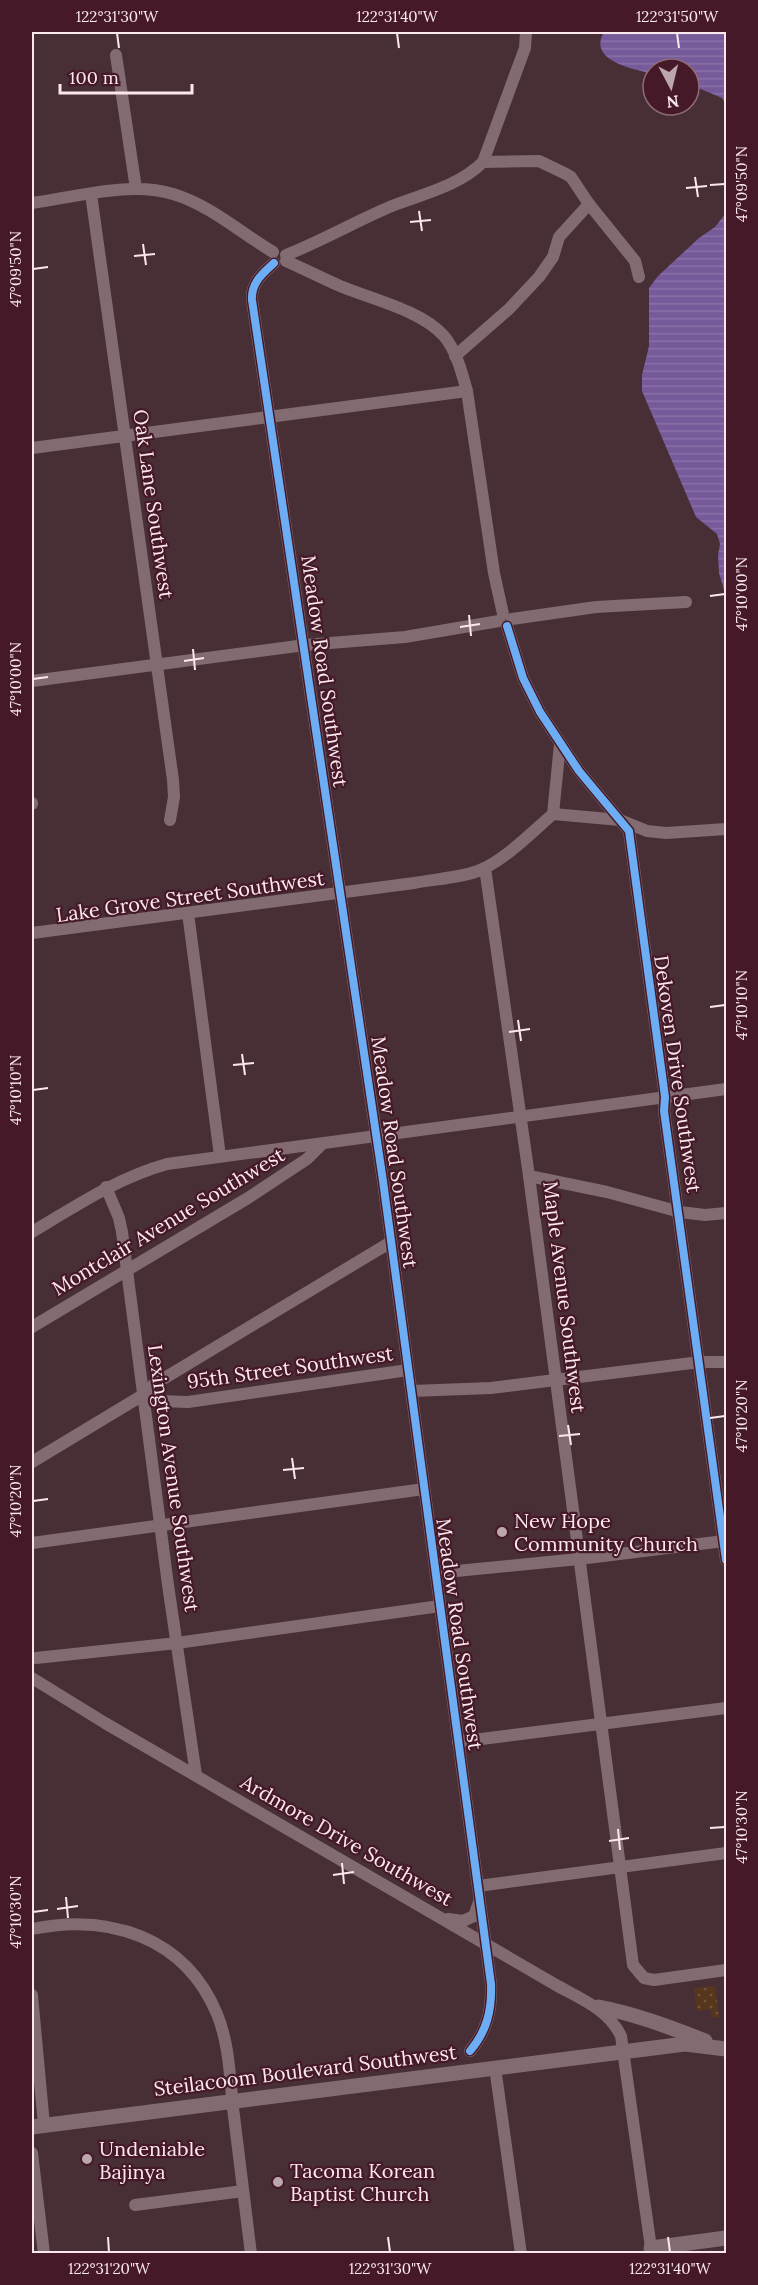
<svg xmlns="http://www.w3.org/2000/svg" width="758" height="2285" font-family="Lora,serif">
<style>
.park{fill:url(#park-dots)}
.water{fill:url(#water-rules)}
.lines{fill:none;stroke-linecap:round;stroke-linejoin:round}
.minor{stroke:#826c71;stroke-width:12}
.major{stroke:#826c71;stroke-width:15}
.cycleway-casing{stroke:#461928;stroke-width:11}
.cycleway{stroke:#6dadf4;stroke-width:8}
.ticks{fill:none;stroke:#fbe8ed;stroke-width:2}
.poi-dot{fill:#bca7ad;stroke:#461928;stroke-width:2}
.labels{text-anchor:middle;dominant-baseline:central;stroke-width:4.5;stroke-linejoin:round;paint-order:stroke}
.street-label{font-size:20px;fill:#fbe8ed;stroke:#461928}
.poi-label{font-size:20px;fill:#fbe8ed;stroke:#461928;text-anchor:start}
.neatline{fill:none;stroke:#fbe8ed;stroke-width:2}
.ticks-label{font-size:15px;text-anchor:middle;fill:#fbe8ed}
</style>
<defs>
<pattern id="park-dots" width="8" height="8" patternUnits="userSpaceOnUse" patternTransform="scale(1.5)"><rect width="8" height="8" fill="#57371c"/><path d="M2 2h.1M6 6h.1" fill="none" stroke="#70543d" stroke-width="1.8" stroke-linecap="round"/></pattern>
<pattern id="water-rules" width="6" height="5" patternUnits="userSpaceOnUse" patternTransform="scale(1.5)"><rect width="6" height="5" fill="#765a99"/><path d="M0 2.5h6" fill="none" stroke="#8a72a8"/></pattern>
</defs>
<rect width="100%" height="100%" fill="#482e35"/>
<path class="park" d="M715,1986L719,2017L712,2018L711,2009L697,2011L694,1988Z"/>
<g class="water">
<path d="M604,32H726V104L722,98L689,84V69H653V74C634,69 587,61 604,32Z"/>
<path d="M726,213V597L719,573L718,555L720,544L717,534L696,517L642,391V375L649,346V288L658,276L699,238L715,227Z"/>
</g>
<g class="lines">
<g class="minor">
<path d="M116,55L136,189"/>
<path d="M483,162L539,161L566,174L571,177L589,204L635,261L639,277"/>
<path d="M91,194L173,780L174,797L170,820"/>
<path d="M32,203C75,197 131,181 173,194C210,205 241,233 273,252"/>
<path d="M286,255C322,241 356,221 392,206C423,194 459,186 483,162L525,48L526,32"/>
<path d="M286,261C304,269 322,278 340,286C371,299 421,310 444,336C456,350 462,373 467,391L494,573L503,614"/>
<path d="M274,263C262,274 251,283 252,300L383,1181L491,1984C492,2010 487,2031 470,2051"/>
<path d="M455,356L509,309L539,277L553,257L559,237L589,204"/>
<path d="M32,448L467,391"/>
<path d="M512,619L596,607L686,602"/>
<path d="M507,626L523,678L540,712L579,771L629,831L665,1097L664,1111L726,1560"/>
<path d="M32,681L305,645L405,637L499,621"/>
<path d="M32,803V804"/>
<path d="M553,814L560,744"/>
<path d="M485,868L529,1176L633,1965L644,1978L654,1980L726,1970"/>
<path d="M188,913L220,1156"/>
<path d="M32,933L414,883C435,879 459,878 478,871C504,861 532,832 553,814L620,820L647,831L666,833L726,829"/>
<path d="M529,1176L607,1192L680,1212L705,1215L726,1213"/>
<path d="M106,1187L119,1218L122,1232L168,1585L196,1775"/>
<path d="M32,1232C76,1206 117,1178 167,1164L726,1089"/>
<path d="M32,1327L248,1198L307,1159L322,1144"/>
<path d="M412,1391L491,1388L700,1362H726"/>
<path d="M143,1395L160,1401L188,1402L408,1370"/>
<path d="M32,1462L143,1395L153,1385L391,1242"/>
<path d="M32,1543L424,1489"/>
<path d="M436,1573L579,1559L724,1541"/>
<path d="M36,1658L177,1643L440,1606"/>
<path d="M32,1678L105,1723L556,1985C581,1999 608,2009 621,2036L651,2248"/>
<path d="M458,1742L726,1708"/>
<path d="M478,1886L726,1853"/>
<path d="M448,1919L463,1921L474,1916L479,1902"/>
<path d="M32,1929C109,1913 185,1937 217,2014C229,2043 230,2077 233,2108C239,2157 245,2205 251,2254"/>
<path d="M32,1995L44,2125"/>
<path d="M495,2067L521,2254"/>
<path d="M32,2153L44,2254"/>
<path d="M135,2205L243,2191"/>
</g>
<g class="major">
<path d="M599,2007C635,2014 671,2027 705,2041"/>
<path d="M32,2127L685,2044L726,2049"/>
<path d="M652,2254L651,2248L726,2238"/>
</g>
<defs>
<g id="cycleway">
<path d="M274,263C262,274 251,283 252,300L383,1181L491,1984C492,2010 487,2031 470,2051"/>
<path d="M507,626L523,678L540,712L579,771L629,831L665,1097L664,1111L726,1560"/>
</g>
</defs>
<use href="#cycleway" class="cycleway-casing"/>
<use href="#cycleway" class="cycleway"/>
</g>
<path class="ticks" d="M117,33L119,48M397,33L399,48M677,33L679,48M695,177L698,197M710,185L725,184M686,188L707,186M419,211L422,231M410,222L431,220M143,244L146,265M134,256L155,254M33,269L48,267M710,596L725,594M469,615L471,636M460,627L480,624M193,649L195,670M184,661L204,658M33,679L48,677M710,1007L725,1005M518,1020L521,1041M509,1032L530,1029M242,1054L245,1075M233,1065L254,1063M33,1090L48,1088M710,1418L725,1416M568,1425L571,1445M559,1436L580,1434M292,1458L295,1479M283,1470L304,1468M33,1501L48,1499M710,1828L725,1827M618,1829L620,1850M609,1841L629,1838M342,1863L344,1884M333,1875L354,1872M66,1897L68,1918M57,1909L78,1906M33,1912L48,1910M108,2237L109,2252M388,2237L390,2252M668,2237L670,2252"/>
<g class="poi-dot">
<circle cx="502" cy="1532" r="6"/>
<circle cx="87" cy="2159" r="6"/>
<circle cx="278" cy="2182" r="6"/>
</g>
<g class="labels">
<g class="street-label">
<text transform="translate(154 504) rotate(82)">Oak Lane Southwest</text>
<text transform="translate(325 671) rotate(82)">Meadow Road Southwest</text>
<text transform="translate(190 896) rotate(-8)">Lake Grove Street Southwest</text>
<text transform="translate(678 1074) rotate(82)">Dekoven Drive Southwest</text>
<text transform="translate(395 1152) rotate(82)">Meadow Road Southwest</text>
<text transform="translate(168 1221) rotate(-31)">Montclair Avenue Southwest</text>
<text transform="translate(565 1297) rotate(83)">Maple Avenue Southwest</text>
<text transform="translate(290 1367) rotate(-8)">95th Street Southwest</text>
<text transform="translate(174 1478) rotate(82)">Lexington Avenue Southwest</text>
<text transform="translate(460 1634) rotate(82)">Meadow Road Southwest</text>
<text transform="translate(347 1840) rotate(30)">Ardmore Drive Southwest</text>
<text transform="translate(305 2070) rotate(-7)">Steilacoom Boulevard Southwest</text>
</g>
<g class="poi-label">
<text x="514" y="1520">New Hope<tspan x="514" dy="23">Community Church</tspan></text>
<text x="99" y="2148">Undeniable<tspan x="99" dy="23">Bajinya</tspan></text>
<text x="290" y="2170">Tacoma Korean<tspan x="290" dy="23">Baptist Church</tspan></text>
</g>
</g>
<rect width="758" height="2285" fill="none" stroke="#461928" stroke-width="66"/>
<g transform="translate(671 87) rotate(173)"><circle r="28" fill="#461928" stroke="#8e6c77" stroke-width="1.5"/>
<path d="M0-4.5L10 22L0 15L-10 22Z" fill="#bca7ad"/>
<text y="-9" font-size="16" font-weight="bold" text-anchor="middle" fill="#fbe8ed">N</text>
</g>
<path d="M60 84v9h132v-9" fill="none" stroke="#fbe8ed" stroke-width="3"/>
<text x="69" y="84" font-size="18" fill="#fbe8ed" stroke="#461928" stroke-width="4.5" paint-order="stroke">100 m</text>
<rect x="33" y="33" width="692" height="2219" class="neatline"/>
<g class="ticks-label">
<text x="117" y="22">122°31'30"W</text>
<text x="397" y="22">122°31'40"W</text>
<text x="677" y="22">122°31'50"W</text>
<text transform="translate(742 184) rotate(-90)" y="5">47°09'50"N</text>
<text transform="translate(16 269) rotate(-90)" y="5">47°09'50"N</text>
<text transform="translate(742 594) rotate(-90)" y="5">47°10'00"N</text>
<text transform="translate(16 679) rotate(-90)" y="5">47°10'00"N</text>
<text transform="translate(742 1005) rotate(-90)" y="5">47°10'10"N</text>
<text transform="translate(16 1090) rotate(-90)" y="5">47°10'10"N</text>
<text transform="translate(742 1416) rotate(-90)" y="5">47°10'20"N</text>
<text transform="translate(16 1501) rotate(-90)" y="5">47°10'20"N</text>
<text transform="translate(742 1827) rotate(-90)" y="5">47°10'30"N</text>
<text transform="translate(16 1912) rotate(-90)" y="5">47°10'30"N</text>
<text x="109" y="2274">122°31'20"W</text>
<text x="390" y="2274">122°31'30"W</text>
<text x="670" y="2274">122°31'40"W</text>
</g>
</svg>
